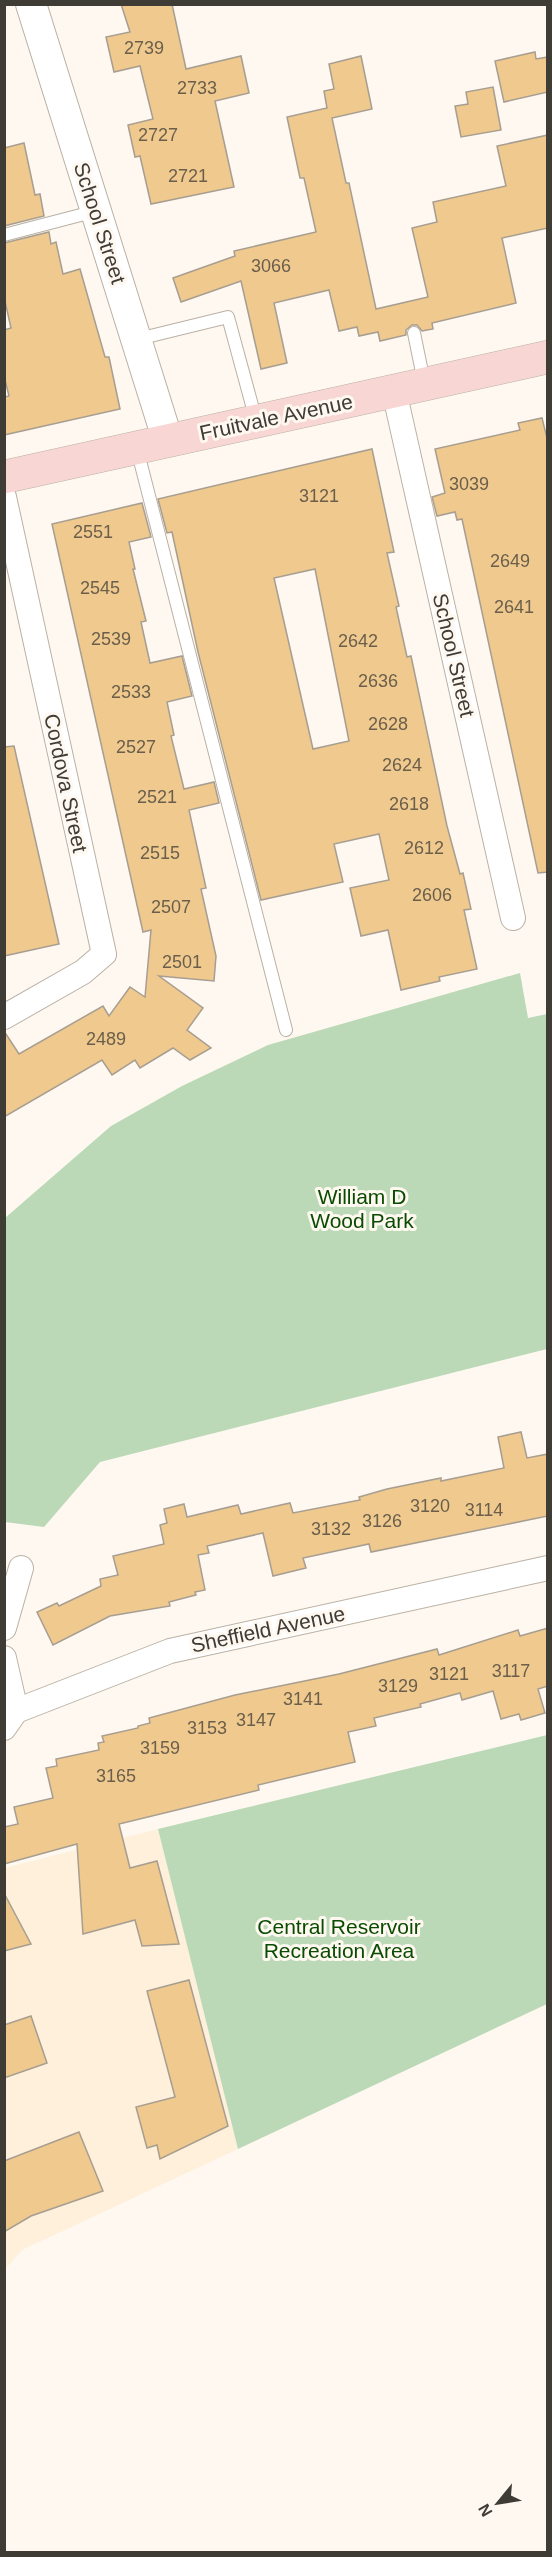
<svg xmlns="http://www.w3.org/2000/svg" width="552" height="2557" font-family="Arial,sans-serif">
<style>
.built{fill:#fef0db}
.green{fill:#bbd9b7}
.building{fill:#efc98d;stroke:#a79e91;stroke-width:1.5;fill-rule:evenodd}
.lines{fill:none;stroke-linecap:round;stroke-linejoin:round}
.service-casing{stroke:#bab1a4;stroke-width:14}
.minor-casing{stroke:#bab1a4;stroke-width:26}
.tertiary-casing{stroke:#bab1a4;stroke-width:32}
.secondary-casing{stroke:#bab1a4;stroke-width:34}
.service{stroke:#fff;stroke-width:12}
.minor{stroke:#fff;stroke-width:24}
.tertiary{stroke:#fff;stroke-width:30}
.secondary{stroke:#f8d6d3;stroke-width:33}
.labels{text-anchor:middle;dominant-baseline:central;stroke-width:6;stroke-linejoin:round;paint-order:stroke}
.number-label{font-size:18px;fill:#6b5f4c}
.street-label{font-size:21px;fill:#3f3c36;stroke:#fef8f0}
.park-label{font-size:21px;fill:#094b02;stroke:#fef8f0}
</style>
<rect width="100%" height="100%" fill="#fef8f0"/>
<path class="built" d="M158,1829L238,2149L22,2250L5,2269V1868Z"/>
<g class="green">
<path d="M520,973L528,1018L547,1014V1349L100,1462L44,1527L5,1522V1218L111,1126L182,1086L268,1045Z"/>
<path d="M547,1735V2004L238,2149L158,1829Z"/>
</g>
<g class="building">
<path d="M121,4H172L186,69L241,56L249,93L215,101L234,187L151,204L140,156L135,157L128,125L153,119L140,66L114,72L106,37L130,32Z"/>
<path d="M535,52L536,59L548,57V92L504,102L495,61Z"/>
<path d="M361,56L372,109L332,118L346,183H349L376,309L428,297L412,228L437,222L433,202L506,186L497,146L548,135V228L502,238L516,303L432,323L433,329L422,331L417,325H412L406,330V335L380,341L378,332L359,336L357,327L339,331L329,290L274,303L287,363L261,369L241,281L181,302L173,278L235,256L234,251L316,232L304,178H300L287,117L327,108L324,91L334,89L329,64Z"/>
<path d="M493,87L501,130L461,137L455,106L468,104L466,92Z"/>
<path d="M24,143L35,195L40,194L44,216L4,226V148Z"/>
<path d="M49,232L51,244L56,242L63,274L80,269L105,357H109L120,409L4,435V397L9,396L4,376V330L11,328L4,297V243Z"/>
<path d="M542,418L548,442V872L538,873L462,519L457,520L455,512L437,516L432,497L445,493L435,449L520,430L518,423Z"/>
<path d="M372,449L394,552L387,553L399,606L396,607L407,657L411,656L447,826L460,874L463,873L471,909L464,910L477,969L439,977L440,981L401,990L388,930L361,936L350,888L389,880L379,834L334,844L343,882L261,900L198,652L172,532L167,533L158,499ZM315,569L349,741L313,749L274,578Z"/>
<path d="M142,503L151,537L129,542L135,569H133L146,621L141,622L150,663L182,656L192,696L167,702L174,735L171,736L184,789L214,782L219,803L189,810L206,888L201,889L216,956L214,981L159,976L203,1008L187,1030L211,1048L190,1060L173,1048L140,1068L135,1060L112,1075L102,1060L4,1117V1031L19,1054L103,1006L109,1016L130,987L145,997L151,930L143,932L52,524Z"/>
<path d="M14,746L59,944L4,956V747Z"/>
<path d="M521,1432L527,1458L548,1454V1516L371,1552L369,1544L303,1558L306,1568L273,1576L263,1533L207,1546L209,1553L198,1555L205,1590L195,1592L196,1595L169,1602L170,1606L110,1616L53,1645L37,1612L57,1603L59,1606L101,1586L100,1579L118,1575L113,1556L164,1544L160,1525L167,1523L164,1509L184,1504L187,1517L238,1505L241,1514L290,1503L293,1513L360,1500L359,1497L387,1489L441,1478V1481L504,1468L498,1437Z"/>
<path d="M548,1628V1686L538,1689L545,1713L521,1720L519,1714L501,1719L493,1691L462,1700L460,1693L420,1704L421,1707L374,1718L376,1726L348,1732L355,1762L258,1785L259,1790L119,1824L130,1868L157,1861L179,1944L142,1946L135,1920L83,1934L77,1844L4,1864V1827L18,1824L14,1807L53,1798L46,1768L57,1766L56,1759L99,1750L98,1743L104,1742L102,1736L138,1728V1726L150,1723L149,1718L235,1695L339,1674L437,1649L439,1655L518,1630L520,1636Z"/>
<path d="M4,1893L31,1944L4,1951Z"/>
<path d="M189,1980L228,2126L160,2159L157,2145L147,2148L136,2107L175,2097L147,1991Z"/>
<path d="M31,2016L47,2063L4,2078V2025Z"/>
<path d="M79,2132L103,2191L31,2216L4,2232V2161Z"/>
</g>
<g class="lines">
<defs>
<g id="service">
<path d="M4,235L96,211"/>
<path d="M414,333L424,382"/>
<path d="M138,339L228,317L256,420"/>
<path d="M137,449L286,1030"/>
</g>
<g id="minor">
<path d="M394,391L513,918"/>
<path d="M4,497L104,954L83,972L4,1017"/>
<path d="M4,1628L21,1568"/>
<path d="M4,1658L16,1711L4,1713"/>
<path d="M4,1728L16,1711L170,1651L548,1568"/>
</g>
<path id="tertiary" d="M31,4L168,441"/>
<path id="secondary" d="M4,477L548,357"/>
</defs>
<use href="#service" class="service-casing"/>
<use href="#minor" class="minor-casing"/>
<use href="#tertiary" class="tertiary-casing"/>
<use href="#secondary" class="secondary-casing"/>
<use href="#service" class="service"/>
<use href="#minor" class="minor"/>
<use href="#tertiary" class="tertiary"/>
<use href="#secondary" class="secondary"/>
</g>
<g class="labels">
<g class="number-label">
<text x="144" y="48">2739</text>
<text x="197" y="88">2733</text>
<text x="158" y="135">2727</text>
<text x="188" y="176">2721</text>
<text x="271" y="266">3066</text>
<text x="469" y="484">3039</text>
<text x="319" y="496">3121</text>
<text x="93" y="532">2551</text>
<text x="510" y="561">2649</text>
<text x="100" y="588">2545</text>
<text x="514" y="607">2641</text>
<text x="111" y="639">2539</text>
<text x="358" y="641">2642</text>
<text x="378" y="681">2636</text>
<text x="131" y="692">2533</text>
<text x="388" y="724">2628</text>
<text x="136" y="747">2527</text>
<text x="402" y="765">2624</text>
<text x="157" y="797">2521</text>
<text x="409" y="804">2618</text>
<text x="424" y="848">2612</text>
<text x="160" y="853">2515</text>
<text x="432" y="895">2606</text>
<text x="171" y="907">2507</text>
<text x="182" y="962">2501</text>
<text x="106" y="1039">2489</text>
<text x="430" y="1506">3120</text>
<text x="484" y="1510">3114</text>
<text x="382" y="1521">3126</text>
<text x="331" y="1529">3132</text>
<text x="511" y="1671">3117</text>
<text x="449" y="1674">3121</text>
<text x="398" y="1686">3129</text>
<text x="303" y="1699">3141</text>
<text x="256" y="1720">3147</text>
<text x="207" y="1728">3153</text>
<text x="160" y="1748">3159</text>
<text x="116" y="1776">3165</text>
</g>
<g class="street-label">
<text transform="translate(100 223) rotate(72)">School Street</text>
<text transform="translate(276 417) rotate(-12)">Fruitvale Avenue</text>
<text transform="translate(454 655) rotate(77)">School Street</text>
<text transform="translate(66 783) rotate(78)">Cordova Street</text>
<text transform="translate(268 1629) rotate(-12)">Sheffield Avenue</text>
</g>
<g class="park-label">
<text x="362" y="1196">William D<tspan x="362" dy="24">Wood Park</tspan></text>
<text x="339" y="1926">Central Reservoir<tspan x="339" dy="24">Recreation Area</tspan></text>
</g>
</g>
<rect width="552" height="2557" fill="none" stroke="#3f3c36" stroke-width="12"/>
<g transform="translate(498 2503) rotate(240)" stroke="#fef8f0" stroke-width="4.5" paint-order="stroke">
<path d="M0-4.5L10 22L0 15L-10 22Z" fill="#3f3c36"/>
<text y="-9" font-size="16" font-weight="bold" text-anchor="middle" fill="#3f3c36">N</text>
</g>
</svg>
